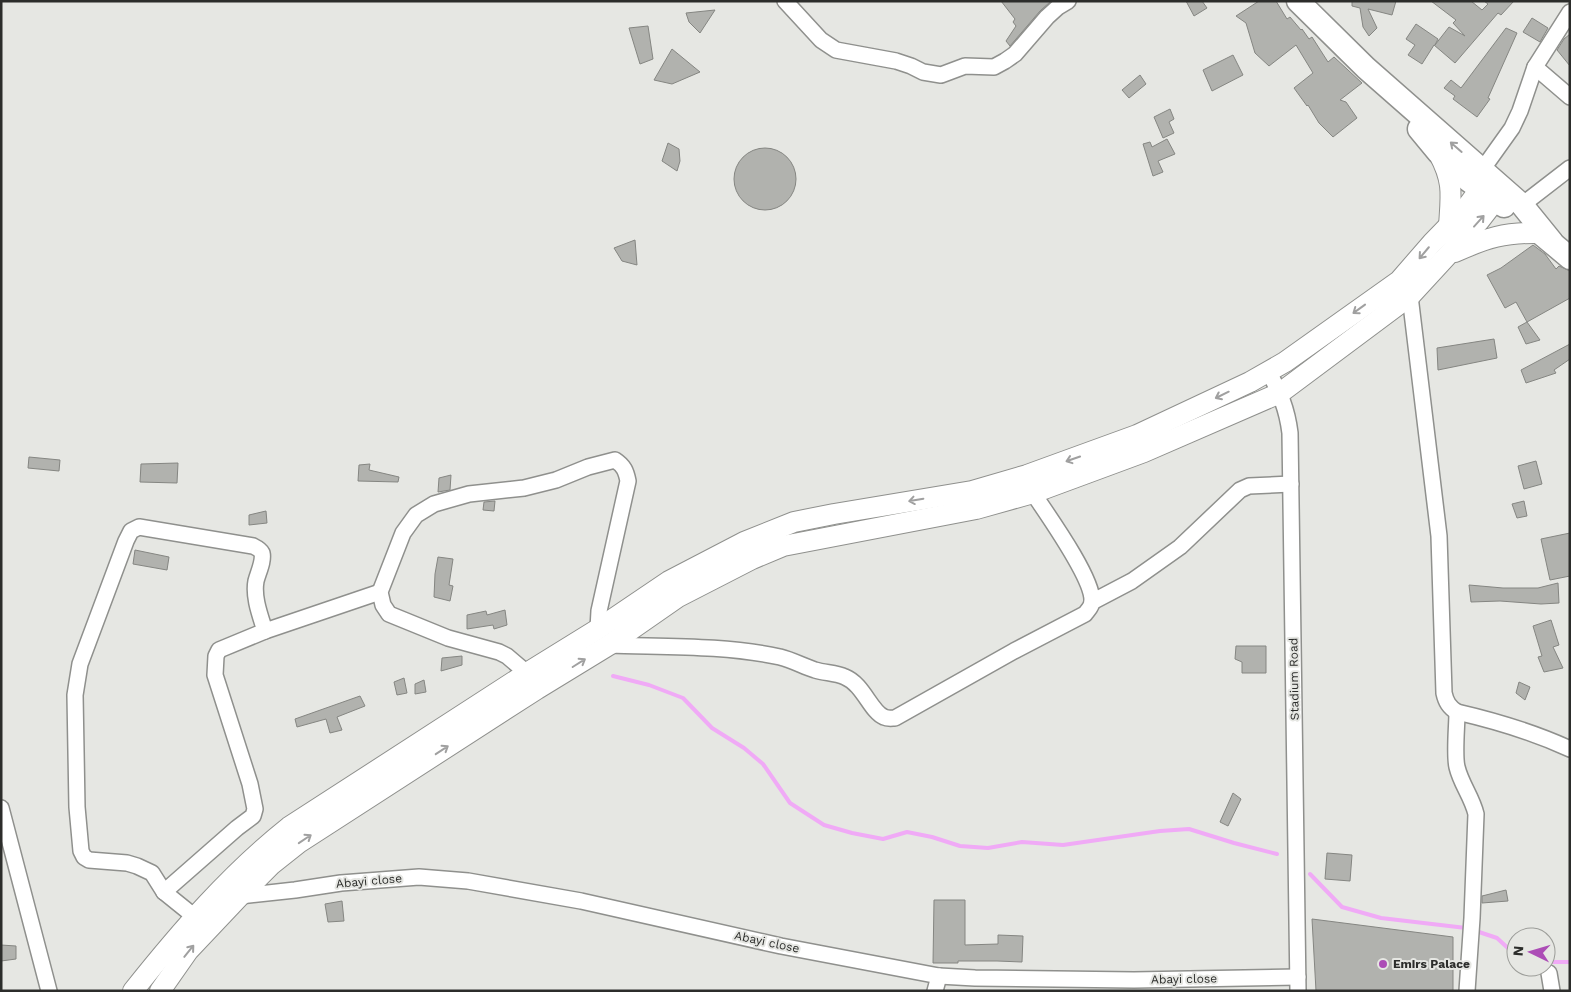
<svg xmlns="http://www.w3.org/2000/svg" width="1571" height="992" font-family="'Work Sans',sans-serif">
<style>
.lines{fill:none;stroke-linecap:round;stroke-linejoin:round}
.stream{stroke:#f0aaf6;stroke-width:4}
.building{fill:#b1b2ae;stroke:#858682}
.minor-casing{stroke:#8f908d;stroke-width:18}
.tertiary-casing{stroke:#8f908d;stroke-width:22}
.secondary-casing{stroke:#8f908d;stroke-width:25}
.minor{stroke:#fff;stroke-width:15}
.tertiary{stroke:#fff;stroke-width:20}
.secondary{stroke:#fff;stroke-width:22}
.oneway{stroke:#a0a0a0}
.poi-dot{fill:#ac4db6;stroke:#e6e7e3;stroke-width:2}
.labels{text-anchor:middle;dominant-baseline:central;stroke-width:4;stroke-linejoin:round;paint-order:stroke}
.street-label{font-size:12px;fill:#2c2d2b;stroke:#e6e7e3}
.poi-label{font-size:12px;font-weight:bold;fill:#2c2d2b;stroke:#e6e7e3;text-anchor:start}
</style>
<rect width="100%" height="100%" fill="#e6e7e3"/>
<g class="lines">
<g class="stream">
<path d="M613,676L649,685L683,698L712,728L744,748L763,764L790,803L824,825L852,833L883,839L907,832L932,837L960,846L988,848L1022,842L1063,845L1160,831L1189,829L1234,843L1277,854"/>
<path d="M1310,874L1342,907L1381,918L1466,928"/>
<path d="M1476,931L1497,938L1510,950L1516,952"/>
<path d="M1546,962H1570"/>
</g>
</g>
<g class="building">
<path d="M1001,1H1049L1050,2L1040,11L1010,46L1006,41L1016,26L1013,22L1015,19Z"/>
<path d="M1186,1H1202L1207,8L1194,16Z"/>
<path d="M1259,1H1276L1287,19L1290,17L1301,30L1302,29L1309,39L1312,37L1328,62L1334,57L1362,83L1340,100L1346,102L1357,118L1333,137L1319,123L1308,105L1307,106L1294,88L1313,73L1296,45L1269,66L1255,53L1246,23L1236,16Z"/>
<path d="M1352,1H1396L1392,15L1368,9L1377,28L1369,36L1363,27L1360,8L1352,6Z"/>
<path d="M1431,1H1471L1482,10L1488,4L1484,1H1514L1501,15L1498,13L1455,63L1434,45L1422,64L1408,55L1415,45L1406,39L1416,24L1438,39L1435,45L1449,27L1465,36L1453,23L1456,20Z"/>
<path d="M715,10L700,33L689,22L686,13Z"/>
<path d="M1532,18L1548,28L1540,42L1523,32Z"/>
<path d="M648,26L653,59L640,64L629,28Z"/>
<path d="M1506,28L1517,33L1488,98L1490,99L1477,117L1453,99L1455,96L1444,88L1451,80L1461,88Z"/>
<path d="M1570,34V66L1557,50L1564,39Z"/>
<path d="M672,49L700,72L672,84L654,80Z"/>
<path d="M1233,55L1243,75L1212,91L1203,70Z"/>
<path d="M1140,75L1146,84L1129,98L1122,90Z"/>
<path d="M1170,109L1174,119L1169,122L1174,133L1163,138L1154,117Z"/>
<path d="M1167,139L1175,154L1158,161L1163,172L1153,176L1143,144L1150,142L1152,147Z"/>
<path d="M668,143L679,149L680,161L677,171L662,161Z"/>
<circle cx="765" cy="179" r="31"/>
<path d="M635,240L637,265L622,261L614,248Z"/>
<path d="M1533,245L1545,254L1556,269L1559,266L1570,271V298L1527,322L1516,302L1505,308L1487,275L1501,268Z"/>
<path d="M1527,322L1540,340L1526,344L1518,327Z"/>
<path d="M1494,339L1497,358L1438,370L1437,348Z"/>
<path d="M1570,344V359L1554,370L1556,373L1526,383L1521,370Z"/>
<path d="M29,457L60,460L59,471L28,468Z"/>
<path d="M1536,461L1542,484L1524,489L1518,466Z"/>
<path d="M178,463L177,483L140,482L141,464Z"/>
<path d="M370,464L369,470L399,477L398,482L358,481L359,465Z"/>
<path d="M451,475L450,490L438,492L439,478Z"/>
<path d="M495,501L494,511L483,510L484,502Z"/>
<path d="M1524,501L1527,516L1517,518L1512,504Z"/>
<path d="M266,511L267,523L249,525V515Z"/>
<path d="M1570,533V576L1550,580L1541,539Z"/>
<path d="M135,550L169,557L167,570L133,564Z"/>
<path d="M438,557L453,559L449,585L453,586L450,601L434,597L435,574Z"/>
<path d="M1558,583L1559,603L1541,604L1500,601L1471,602L1469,585L1503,588H1538Z"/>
<path d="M505,610L507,625L494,629L493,625L467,629V615L486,611L487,615Z"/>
<path d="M1551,620L1559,645L1553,647L1563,668L1544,672L1538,657L1542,656L1533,626Z"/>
<path d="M1236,646H1266V673H1242V662L1235,659Z"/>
<path d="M462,656V665L441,671L442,658Z"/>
<path d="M404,678L407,693L397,695L394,682Z"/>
<path d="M424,680L426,692L415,694V684Z"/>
<path d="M1519,682L1530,687L1525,700L1516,693Z"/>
<path d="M360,696L365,706L337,717L342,730L330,733L326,719L297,727L295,719Z"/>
<path d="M1233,793L1241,799L1228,826L1220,822Z"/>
<path d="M1327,853L1352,855L1350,881L1325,879Z"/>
<path d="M1506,890L1508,901L1482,903V896Z"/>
<path d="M934,900H965V945L998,944V935L1023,936L1022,962L997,961H958V963H933Z"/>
<path d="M342,901L344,921L328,922L325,904Z"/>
<path d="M1312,919L1453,937V991H1316Z"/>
<path d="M1,945L16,946V959L1,961Z"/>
</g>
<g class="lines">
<defs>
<g id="minor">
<path d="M785,1L821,40L836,50L896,61L911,66L923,72L941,75L965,66L994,67L1005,61L1015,54L1047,17L1058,7L1068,1"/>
<path d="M1535,67L1570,97"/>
<path d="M1482,170L1512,128L1520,111L1535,67L1570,12"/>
<path d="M1522,205L1570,168"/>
<path d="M1410,296L1439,536L1444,693C1446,702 1449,707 1457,712C1496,721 1533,732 1570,749"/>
<path d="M1268,371C1280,392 1287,409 1290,433L1298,991"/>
<path d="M1092,602L1132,581L1180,547L1240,490L1249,486L1291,484"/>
<path d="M609,645C665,647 724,645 780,657C792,660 803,666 815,670C825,673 836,673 845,677C863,684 871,712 884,717C888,719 892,718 895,718L1014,651L1085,614C1088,610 1092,607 1092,601C1093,578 1047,514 1033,493"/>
<path d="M527,673L507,656L499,652L448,638L389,614L383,605L380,592L403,533L416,515L434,504L469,494L524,488L556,480L588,467L615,460C624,466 626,471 628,481L599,611L598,629"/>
<path d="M1457,712C1457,726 1454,755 1457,767C1461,784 1472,797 1476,814L1472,918L1467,991"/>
<path d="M1,808L49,991"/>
<path d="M164,892L237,828L253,816L255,809L250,784L215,675L216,656L219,650L265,631L380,592"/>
<path d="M240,896L295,890L341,883L419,877L468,881L581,901L781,946L939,976L975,978L1134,980L1298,977"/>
<path d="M195,917L164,892L152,873L137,866L127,863L89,860L84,857L81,851L77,807L75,695L80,664L126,541L131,531L139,527L253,546C257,548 260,549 262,553C264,561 258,573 256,581C253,597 260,615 265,631"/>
<path d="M1549,973L1552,991"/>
<path d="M935,991L939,976"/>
</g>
<g id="tertiary">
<path d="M1439,154C1454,182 1451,195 1449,226"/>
<path d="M1455,252C1486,238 1505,232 1540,233"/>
<path d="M133,991C180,932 230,874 289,827L527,673L598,629L669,581L744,542L794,522L834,514L972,491L1027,475L1137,435L1250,382L1285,362L1399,281L1432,243L1466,208L1489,177"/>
<path d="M160,991L188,951L240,896L271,865L300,842L537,689L609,645L678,597L752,559L783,546L976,509L1033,493L1144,452L1280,393L1410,296L1480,220L1504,189"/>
</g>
<g id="secondary">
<path d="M1298,1L1366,68L1522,205L1552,242"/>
<path d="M1419,129L1438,152L1468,180L1504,206"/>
<path d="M1540,233L1570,258"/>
</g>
</defs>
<use href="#minor" class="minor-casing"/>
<use href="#tertiary" class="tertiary-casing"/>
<use href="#secondary" class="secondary-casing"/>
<use href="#minor" class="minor"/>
<use href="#tertiary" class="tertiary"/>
<use href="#secondary" class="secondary"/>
</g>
<defs><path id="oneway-shaft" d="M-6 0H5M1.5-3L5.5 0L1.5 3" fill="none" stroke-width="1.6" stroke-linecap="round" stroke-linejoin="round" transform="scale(1.25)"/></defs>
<g class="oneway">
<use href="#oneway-shaft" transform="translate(1456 147) rotate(-139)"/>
<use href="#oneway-shaft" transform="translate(1479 221) rotate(-48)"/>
<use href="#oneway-shaft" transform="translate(1424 253) rotate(130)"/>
<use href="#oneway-shaft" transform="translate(1359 309) rotate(144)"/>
<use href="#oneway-shaft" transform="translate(1222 395) rotate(154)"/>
<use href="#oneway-shaft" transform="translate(1073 459) rotate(161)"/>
<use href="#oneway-shaft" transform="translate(916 500) rotate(170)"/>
<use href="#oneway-shaft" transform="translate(579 663) rotate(-32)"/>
<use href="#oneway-shaft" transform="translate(442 750) rotate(-33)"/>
<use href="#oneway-shaft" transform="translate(305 839) rotate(-34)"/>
<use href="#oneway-shaft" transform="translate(189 951) rotate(-51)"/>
</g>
<circle class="poi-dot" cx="1383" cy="964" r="5"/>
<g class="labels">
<g class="street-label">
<text transform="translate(1294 679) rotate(-91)">Stadium Road</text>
<text transform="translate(369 881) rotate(-5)">Abayi close</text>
<text transform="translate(767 942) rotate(12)">Abayi close</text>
<text transform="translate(1184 979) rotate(-1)">Abayi close</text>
</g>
<g class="poi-label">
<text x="1393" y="964">Emirs Palace</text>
</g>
</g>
<rect width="1571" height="992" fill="none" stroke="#2c2d2b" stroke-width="5"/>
<g transform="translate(1531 952) rotate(275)"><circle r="24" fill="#e6e7e3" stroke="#9c9d99"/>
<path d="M0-4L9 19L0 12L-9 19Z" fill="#ac4db6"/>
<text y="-8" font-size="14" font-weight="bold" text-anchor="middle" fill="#2c2d2b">N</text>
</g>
</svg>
